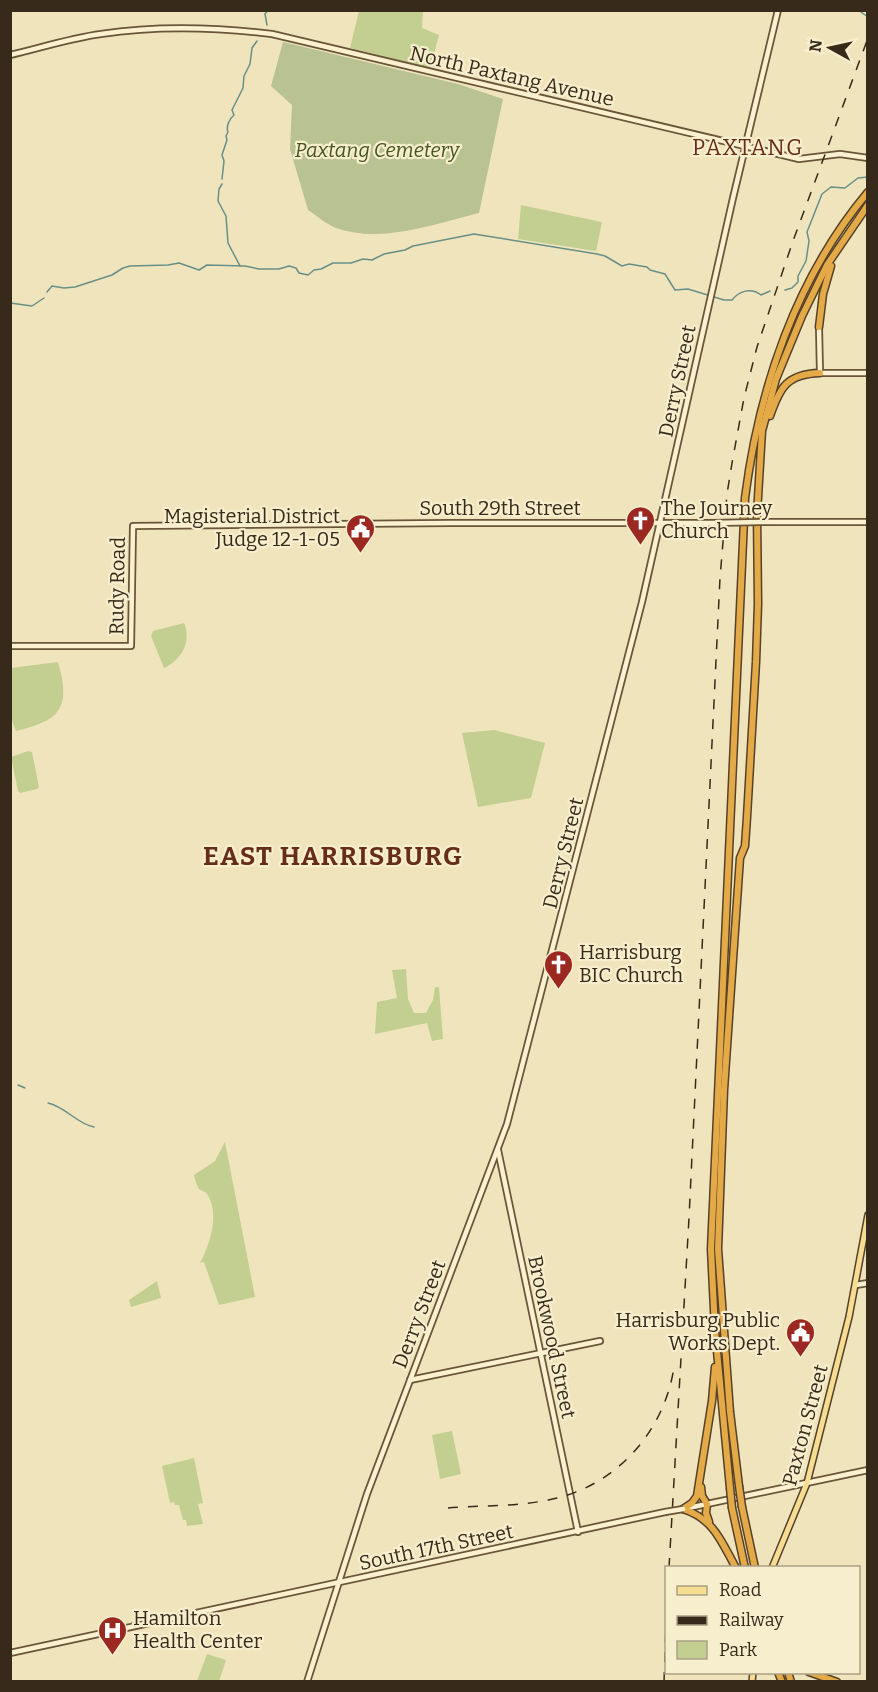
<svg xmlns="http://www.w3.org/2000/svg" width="878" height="1692" font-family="Bitter,serif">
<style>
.green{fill:#c3ce91}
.cemetery{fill:#b9c291}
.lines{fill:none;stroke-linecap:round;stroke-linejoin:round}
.stream{stroke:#688f88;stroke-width:1.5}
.secondary-casing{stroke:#6a5539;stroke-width:8}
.primary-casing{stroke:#56412a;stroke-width:8}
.highway-casing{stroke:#56412a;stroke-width:9}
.secondary{stroke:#fbf1d0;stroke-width:4.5}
.primary{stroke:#f6dd92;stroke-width:5}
.highway{stroke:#e5aa48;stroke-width:6}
.rail{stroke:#372a1b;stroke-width:1.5;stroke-dasharray:10 10;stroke-linecap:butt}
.secondary-bridge-casing{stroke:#6a5539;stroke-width:8;stroke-linecap:butt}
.highway-bridge-casing{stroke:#56412a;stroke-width:9;stroke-linecap:butt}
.secondary-bridge{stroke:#fbf1d0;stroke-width:4.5}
.highway-bridge{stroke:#e5aa48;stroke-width:6}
.labels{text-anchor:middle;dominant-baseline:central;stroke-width:4.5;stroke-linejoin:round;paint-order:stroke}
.street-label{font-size:20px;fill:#372a1b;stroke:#f7eecd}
.park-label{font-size:20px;font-style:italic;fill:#445520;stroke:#f7eecd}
.poi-label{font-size:20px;fill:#372a1b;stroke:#f7eecd;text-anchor:start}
.quarter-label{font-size:22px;letter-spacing:1.5px;fill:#662d18;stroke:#f7eecd}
.district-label{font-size:26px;font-weight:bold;letter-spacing:1.5px;fill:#662d18;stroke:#f7eecd}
</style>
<rect width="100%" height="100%" fill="#f0e4bd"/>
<g class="green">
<path d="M359,11H423L422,28L439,35L430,68L350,48Z"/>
<path d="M521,205L602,222L596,251L518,239Z"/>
<path d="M184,623C192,642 181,660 164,668L151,636L153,631Z"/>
<path d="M58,662C71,708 61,720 16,731L11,718V668Z"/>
<path d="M494,730L545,743L531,798L478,807L462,733Z"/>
<path d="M28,751L32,752L39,787L37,789L20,793L18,791L11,757Z"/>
<path d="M406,969L408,999L414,1013H426L433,1000L435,987H439L443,1039L432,1041L427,1023L375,1034L377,1002L397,998L392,970Z"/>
<path d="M225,1142L255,1297L219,1305L204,1262L200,1263C210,1245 220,1213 207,1194C205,1191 202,1191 199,1189C197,1186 195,1179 194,1175L215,1161Z"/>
<path d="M157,1281L161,1298L131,1307L129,1300Z"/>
<path d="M452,1431L461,1474L440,1479L432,1435Z"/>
<path d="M194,1458L203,1503L198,1504L203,1524L187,1526L186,1520H183L179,1505H175L174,1502L170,1503L162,1466Z"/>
<path d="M207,1654L226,1660L219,1681H197Z"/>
</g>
<path class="cemetery" d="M283,42L458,84L503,99L479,213C434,224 381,244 336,228C326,224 317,216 308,210L290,149L292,105L271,86Z"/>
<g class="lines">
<g class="stream">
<path d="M858,10L868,17"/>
<path d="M267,25L265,14L268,10"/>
<path d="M222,179L224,161L222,155L227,140L226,136L228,132C226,127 229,119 234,115L232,110L243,88L244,76L250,64L252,48L257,41"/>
<path d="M222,184L219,189L218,201L226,216L228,243L240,266"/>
<path d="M785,290L792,288L798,282V276L806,261L809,241L807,232L822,194L831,187L845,188L858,178L868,177"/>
<path d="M47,292L52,286L64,288L75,287L112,275L123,268L130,266L168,265L179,263L199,270L207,265L245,266L259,269H279L289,266L296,268L299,273L308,275L314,270L321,269L333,263H351L363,259L372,260L384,254L405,250L413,246L474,234L597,254L605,256L622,266L629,264L647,267L650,270L665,274L675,290L688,289L724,300H732C739,291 751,287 761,295L770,291"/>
<path d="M10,303L32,306L44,298"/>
<path d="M18,1085L25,1088"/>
<path d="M48,1103C66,1107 77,1124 94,1127"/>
</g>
<defs>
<g id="secondary">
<path d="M10,55C40,48 71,38 101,34C159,25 215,27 272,34L799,159L840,154L868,158"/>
<path d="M819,327L820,373H868"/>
<path d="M761,522H868"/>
<path d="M10,646H131L133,526L450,523H714"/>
<path d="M498,1150L578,1532"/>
<path d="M856,1285L868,1283"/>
<path d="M410,1380L600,1341"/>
<path d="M688,1508L868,1470"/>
<path d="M10,1653L665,1512"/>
<path d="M307,1682L367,1494L507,1124L642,602L733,198L778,10"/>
</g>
<g id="primary">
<path d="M772,1568L807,1483L849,1317L868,1215"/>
<path d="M752,1682L753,1672"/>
</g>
<g id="highway">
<path d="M819,327L823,294L831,266"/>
<path d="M770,416C780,387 787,374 820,373"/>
<path d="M739,1486L730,1412L718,1249L724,1090L740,858L745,846L747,817L756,662L758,604L757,514L762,431L776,379L802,316L827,265L868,205"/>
<path d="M701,1487L702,1496L707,1504L706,1513L709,1522"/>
<path d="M730,1488L715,1330L711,1249L745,498C759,388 796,278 868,192"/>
<path d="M742,1507L755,1568"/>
<path d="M732,1508L745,1568"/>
<path d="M683,1509L692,1503L697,1496L712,1401L715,1367"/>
<path d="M683,1509C714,1519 721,1541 736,1568"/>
<path d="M778,1672L782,1682"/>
<path d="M788,1672L791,1682"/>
<path d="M809,1672L837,1682"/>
</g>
</defs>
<use href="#secondary" class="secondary-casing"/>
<use href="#primary" class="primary-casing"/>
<use href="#highway" class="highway-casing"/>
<use href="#secondary" class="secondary"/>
<use href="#primary" class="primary"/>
<use href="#highway" class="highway"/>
<g class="rail">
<path d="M448,1508C483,1505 522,1507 557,1498C619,1483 665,1429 674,1367"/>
<path d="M669,1568L689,1218L720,578L727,494L732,463L744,398L757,347L793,241L868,38"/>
<path d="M664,1682L666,1626"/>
</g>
<defs>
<g id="secondary-bridge">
<path d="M714,523L761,522"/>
<path d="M665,1512L683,1509"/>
</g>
<g id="highway-bridge">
<path d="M739,1486L742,1507"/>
<path d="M730,1488L732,1508"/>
</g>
</defs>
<use href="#secondary-bridge" class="secondary-bridge-casing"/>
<use href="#highway-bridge" class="highway-bridge-casing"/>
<use href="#secondary-bridge" class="secondary-bridge"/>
<use href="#highway-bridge" class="highway-bridge"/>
</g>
<defs>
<symbol id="church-pin" viewBox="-11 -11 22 30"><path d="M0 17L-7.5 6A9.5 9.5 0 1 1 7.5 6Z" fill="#9b2922" stroke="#f7eecd"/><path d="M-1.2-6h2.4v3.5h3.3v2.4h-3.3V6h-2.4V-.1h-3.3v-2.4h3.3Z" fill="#fff"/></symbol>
<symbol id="civic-pin" viewBox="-11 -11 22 30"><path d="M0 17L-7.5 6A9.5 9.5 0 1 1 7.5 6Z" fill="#9b2922" stroke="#f7eecd"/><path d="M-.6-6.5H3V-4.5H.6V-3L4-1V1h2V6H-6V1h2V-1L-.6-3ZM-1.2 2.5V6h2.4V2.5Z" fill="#fff"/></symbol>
<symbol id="hospital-pin" viewBox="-11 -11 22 30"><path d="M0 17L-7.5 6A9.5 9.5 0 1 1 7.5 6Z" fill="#9b2922" stroke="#f7eecd"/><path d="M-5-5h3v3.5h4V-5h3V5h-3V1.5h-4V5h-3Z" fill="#fff"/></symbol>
</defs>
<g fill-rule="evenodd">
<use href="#church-pin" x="624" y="504" width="33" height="45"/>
<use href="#civic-pin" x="344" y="512" width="33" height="45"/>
<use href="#church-pin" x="542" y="948" width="33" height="45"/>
<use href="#civic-pin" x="784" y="1316" width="33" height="45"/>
<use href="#hospital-pin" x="96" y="1614" width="33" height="45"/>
</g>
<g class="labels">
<g class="street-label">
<text transform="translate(512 76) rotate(13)">North Paxtang Avenue</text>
<text transform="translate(677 381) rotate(-78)">Derry Street</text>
<text x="500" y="508">South 29th Street</text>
<text transform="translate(117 586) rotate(-89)">Rudy Road</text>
<text transform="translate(563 853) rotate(-76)">Derry Street</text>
<text transform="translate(419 1314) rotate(-69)">Derry Street</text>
<text transform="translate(552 1337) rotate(78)">Brookwood Street</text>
<text transform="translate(805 1425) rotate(-75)">Paxton Street</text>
<text transform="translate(436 1547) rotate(-12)">South 17th Street</text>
</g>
<g class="park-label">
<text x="377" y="150">Paxtang Cemetery</text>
</g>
<g class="poi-label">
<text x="661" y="508">The Journey<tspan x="661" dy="23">Church</tspan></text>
<text x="340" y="516" text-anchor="end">Magisterial District<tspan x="340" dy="23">Judge 12-1-05</tspan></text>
<text x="579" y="952">Harrisburg<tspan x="579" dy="23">BIC Church</tspan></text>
<text x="780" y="1320" text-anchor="end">Harrisburg Public<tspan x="780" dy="23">Works Dept.</tspan></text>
<text x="133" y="1618">Hamilton<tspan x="133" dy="23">Health Center</tspan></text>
</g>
<g class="quarter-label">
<text x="748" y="147">PAXTANG</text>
</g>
<g class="district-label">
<text x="333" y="856">EAST HARRISBURG</text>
</g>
</g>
<rect width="878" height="1692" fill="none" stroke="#372a1b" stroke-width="24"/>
<rect x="665" y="1566" width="195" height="108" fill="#f7eecd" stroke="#aaa086" stroke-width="1.5"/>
<rect x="677" y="1586" width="30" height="9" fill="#f6dd92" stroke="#aaa086" stroke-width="1.5"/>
<text x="719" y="1596" font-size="18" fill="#372a1b">Road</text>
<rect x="677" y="1616" width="30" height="9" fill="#372a1b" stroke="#aaa086" stroke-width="1.5"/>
<text x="719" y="1626" font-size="18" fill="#372a1b">Railway</text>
<rect x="677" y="1641" width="30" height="18" fill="#c3ce91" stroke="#aaa086" stroke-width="1.5"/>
<text x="719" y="1656" font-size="18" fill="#372a1b">Park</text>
<g transform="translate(830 48) rotate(278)" stroke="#f7eecd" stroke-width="4.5" paint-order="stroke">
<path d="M0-4.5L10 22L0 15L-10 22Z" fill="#372a1b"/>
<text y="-9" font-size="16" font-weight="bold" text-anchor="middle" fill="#372a1b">N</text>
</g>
</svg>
